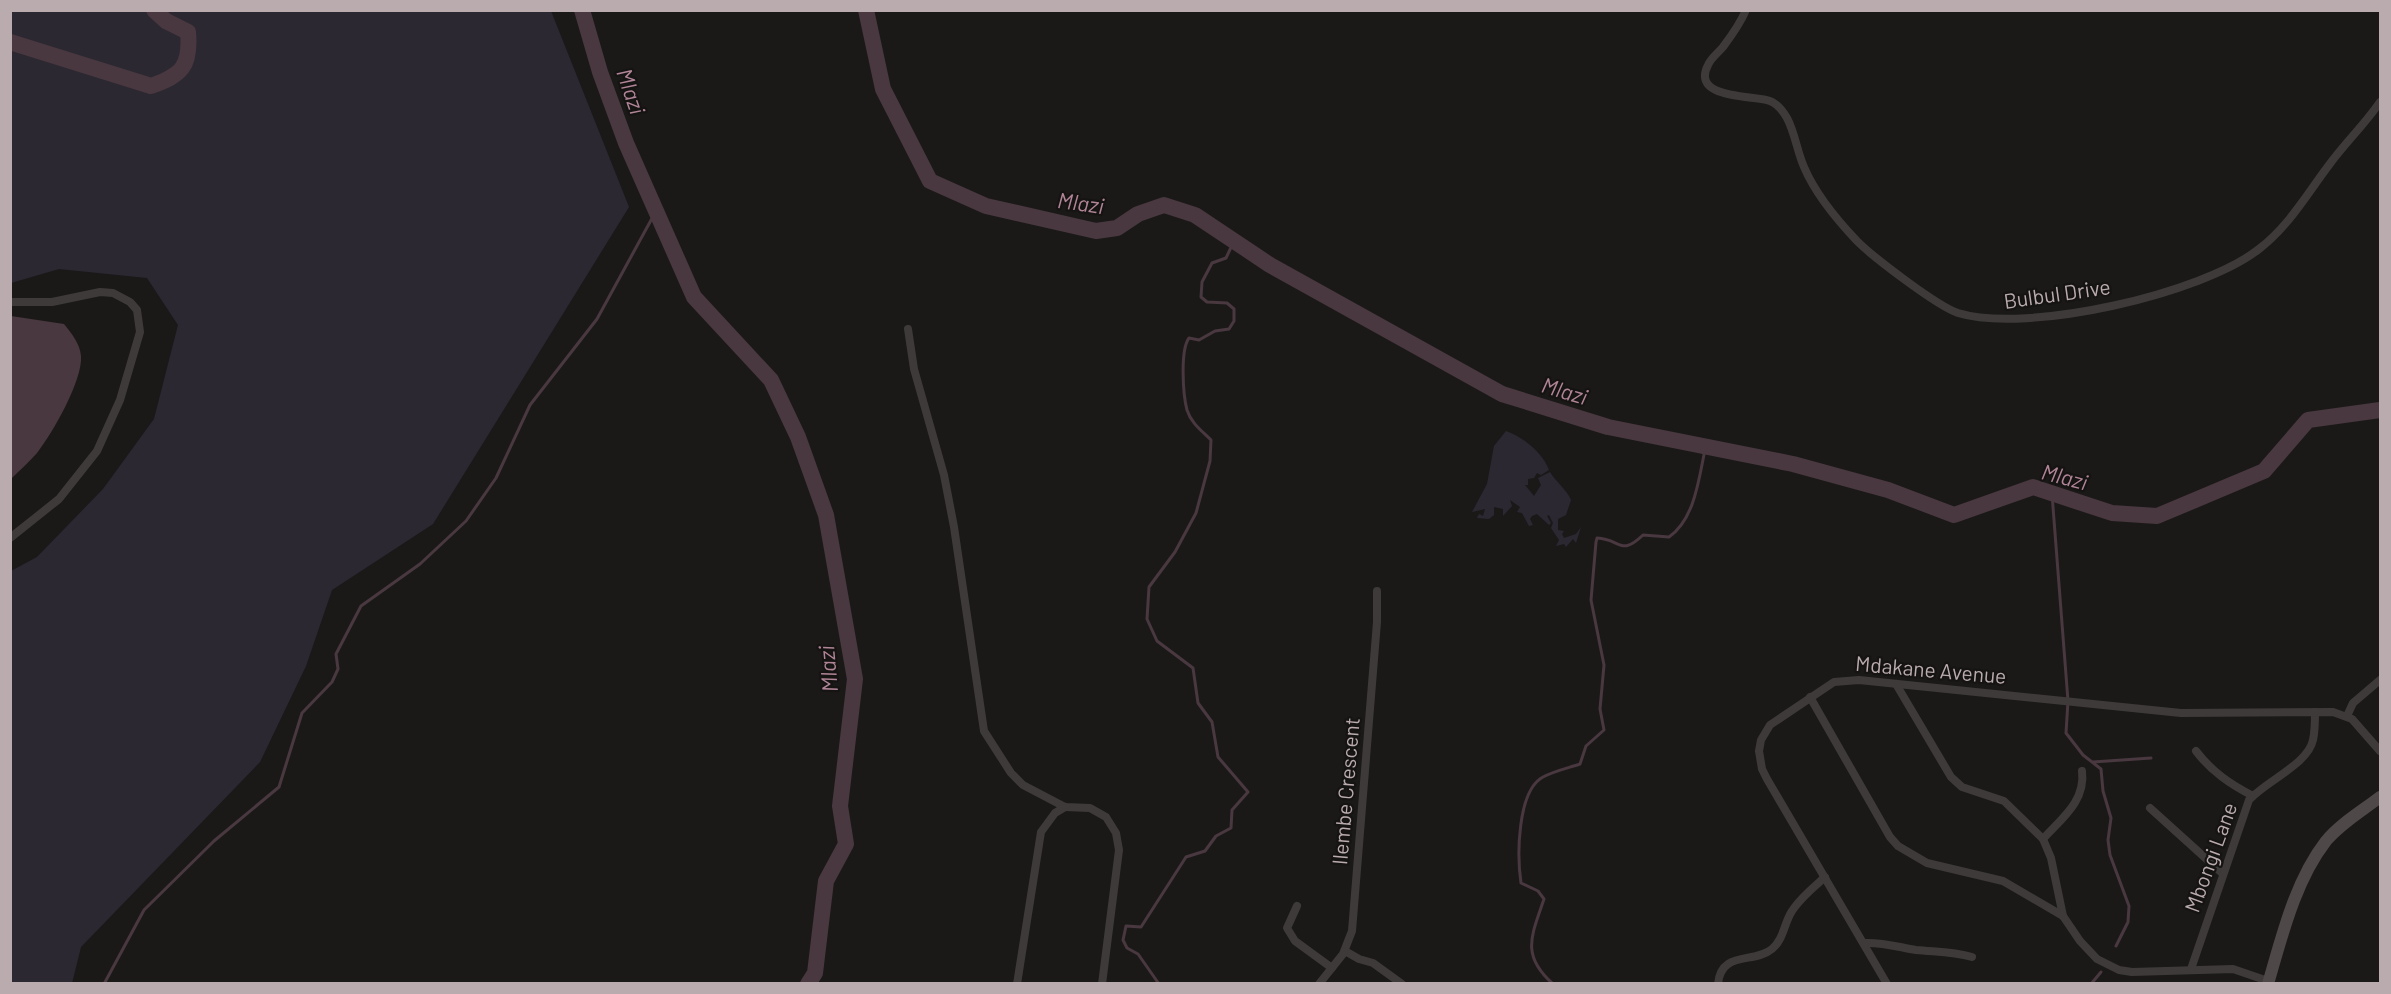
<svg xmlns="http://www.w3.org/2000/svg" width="2391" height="994" font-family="Barlow,sans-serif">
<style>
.green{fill:#2b2832}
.water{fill:#49383f}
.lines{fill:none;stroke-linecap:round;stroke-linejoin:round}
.stream{stroke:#49383f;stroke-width:3}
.river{stroke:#49383f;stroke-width:16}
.street{stroke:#3f3a3a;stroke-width:8}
.secondary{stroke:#4f4848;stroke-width:12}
.labels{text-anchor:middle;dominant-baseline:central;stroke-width:4.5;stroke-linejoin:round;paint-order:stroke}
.street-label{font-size:21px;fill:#b9abae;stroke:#151413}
.water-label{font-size:22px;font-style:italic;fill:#b18597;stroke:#151413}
</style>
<rect width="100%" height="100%" fill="#1a1918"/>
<g class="green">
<path d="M11,10L551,11L629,207L433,524L332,590L306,666L260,762L81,947L72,983H11V571L37,557L103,489L154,419L178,325L147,278L59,269L11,283Z"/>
<path d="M1506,431C1523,437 1543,453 1549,470L1541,475L1537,473L1534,478L1528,479V485H1525L1534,496L1541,485L1538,478L1550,472C1556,482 1567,490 1571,500L1566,515L1558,519V530L1564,531L1562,534L1564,538L1576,534L1581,527L1576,543L1573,539L1566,547L1564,544L1556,546L1559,540L1551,528L1553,523L1549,515L1547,516L1551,523L1549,525L1537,514L1532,516L1530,519L1533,525L1529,526L1522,513L1517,512L1520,507L1510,500L1512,506L1503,516V509L1494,507V515L1489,519L1477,518L1479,514L1483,516L1485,509L1472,512L1487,484L1494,446Z"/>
</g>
<path class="water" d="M11,316L64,324C72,334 80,344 81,356C83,380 52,434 37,453C29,462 19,471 11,479Z"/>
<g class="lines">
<g class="stream">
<path d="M2052,494L2068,701L2066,733L2083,755L2101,769L2103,791L2111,818L2108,840L2110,855L2129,906L2128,922L2116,946"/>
<path d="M2093,762L2151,758"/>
<path d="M104,984L144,910L214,841L279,787L302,713L332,682L338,669L336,654L361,606L420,564L466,521L496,478L530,405L597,319L656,211"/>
<path d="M1159,984L1138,954L1127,948L1123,940L1126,926L1141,927L1186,857L1205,851L1216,836L1231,828L1232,810L1248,792L1218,757L1212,722L1198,703L1193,668L1157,641L1147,619L1149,587L1175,552L1196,513L1210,461L1211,440C1202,431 1191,423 1187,410C1183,395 1180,350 1189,338L1199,340L1215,331L1229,329L1234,321V309L1227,303L1207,302L1201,297L1202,282L1212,263L1226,258L1234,241"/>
<path d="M1553,984C1520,955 1532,935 1544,899L1538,891L1521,883C1517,856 1517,791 1543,777C1554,771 1568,768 1580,764L1586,746L1604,730L1600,709L1604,665L1591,600L1596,542L1597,538C1621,539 1620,557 1643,535L1669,537C1696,518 1699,476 1706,445"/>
<path d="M2091,984L2101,972"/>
</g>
<g class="river">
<path d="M582,10L600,72L626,143L694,297L771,380L798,437L826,515L855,679L840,806L846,844L826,881L815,973L808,984"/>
<path d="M866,10L883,89L930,181L986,206L1096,231L1117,228L1138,214L1164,205L1195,215L1270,265L1502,394L1608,427L1793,464L1888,490L1954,515L2033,487L2112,513L2157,516L2264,471L2308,420L2380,410"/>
<path d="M10,42L151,86C182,75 191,66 188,32L166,21L154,10"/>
</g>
<g class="street">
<path d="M1746,10C1740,24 1732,35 1723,47C1718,53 1711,58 1708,65C1690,100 1756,95 1770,101C1778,104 1783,111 1787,118C1795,133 1797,151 1804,167C1815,193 1838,221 1857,241C1873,257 1937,306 1958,313C2027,334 2202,294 2259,249C2289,226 2307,194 2329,165C2345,143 2365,124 2380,102"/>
<path d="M10,302H52L100,292L113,293L130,302L137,310L140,332L120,400L97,451L59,499L10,538"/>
<path d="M908,329L914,369L944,475L954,527L984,731L1011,773L1023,785L1065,807L1090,808L1106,817L1116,833L1119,850L1102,984"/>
<path d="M1896,684L1951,777L1962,787L2004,801L2043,839L2051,858L2063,916"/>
<path d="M1810,697L1890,837L1898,846L1927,863L2003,881L2063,916L2080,941L2097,959L2119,970L2132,972L2233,969L2268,981"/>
<path d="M2347,716L2353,703L2380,680"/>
<path d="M2196,751C2212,772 2230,784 2253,796"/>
<path d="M2150,808L2222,873"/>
<path d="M2043,839C2061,819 2086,801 2082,771"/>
<path d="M1297,906L1287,928L1295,941L1332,968"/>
<path d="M1864,943C1882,942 1898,947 1916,950C1936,952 1952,951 1972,957"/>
<path d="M1345,951L1359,959L1373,963L1402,984"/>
<path d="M2191,969L2249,800C2266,781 2308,764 2313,740C2315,731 2315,721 2315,712"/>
<path d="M1017,984L1041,832L1055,813L1065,807"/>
<path d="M1319,984L1343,954L1352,931L1377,622V591"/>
<path d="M1718,984C1721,950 1754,964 1772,949C1784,939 1784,923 1792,911C1800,898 1814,887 1825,877"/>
<path d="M1887,984L1767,779L1762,769L1759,751L1761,740L1770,725L1834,682L1859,680L2181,713L2333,712L2352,719L2380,751"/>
</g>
<path class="secondary" d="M2268,984C2282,936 2295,881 2326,841C2341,823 2362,811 2380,797"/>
</g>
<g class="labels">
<g class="street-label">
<text transform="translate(2057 293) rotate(-8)">Bulbul Drive</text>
<text transform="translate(1931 669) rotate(5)">Mdakane Avenue</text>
<text transform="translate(1345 791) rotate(-85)">Ilembe Crescent</text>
<text transform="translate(2210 857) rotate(-70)">Mbongi Lane</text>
</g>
<g class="water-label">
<text transform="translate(632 91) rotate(71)">Mlazi</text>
<text transform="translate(1081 202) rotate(8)">Mlazi</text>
<text transform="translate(1565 390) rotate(17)">Mlazi</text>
<text transform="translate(2065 476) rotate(15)">Mlazi</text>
<text transform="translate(827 669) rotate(-95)">Mlazi</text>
</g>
</g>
<rect width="2391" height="994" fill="none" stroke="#b9abae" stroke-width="24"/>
</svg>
